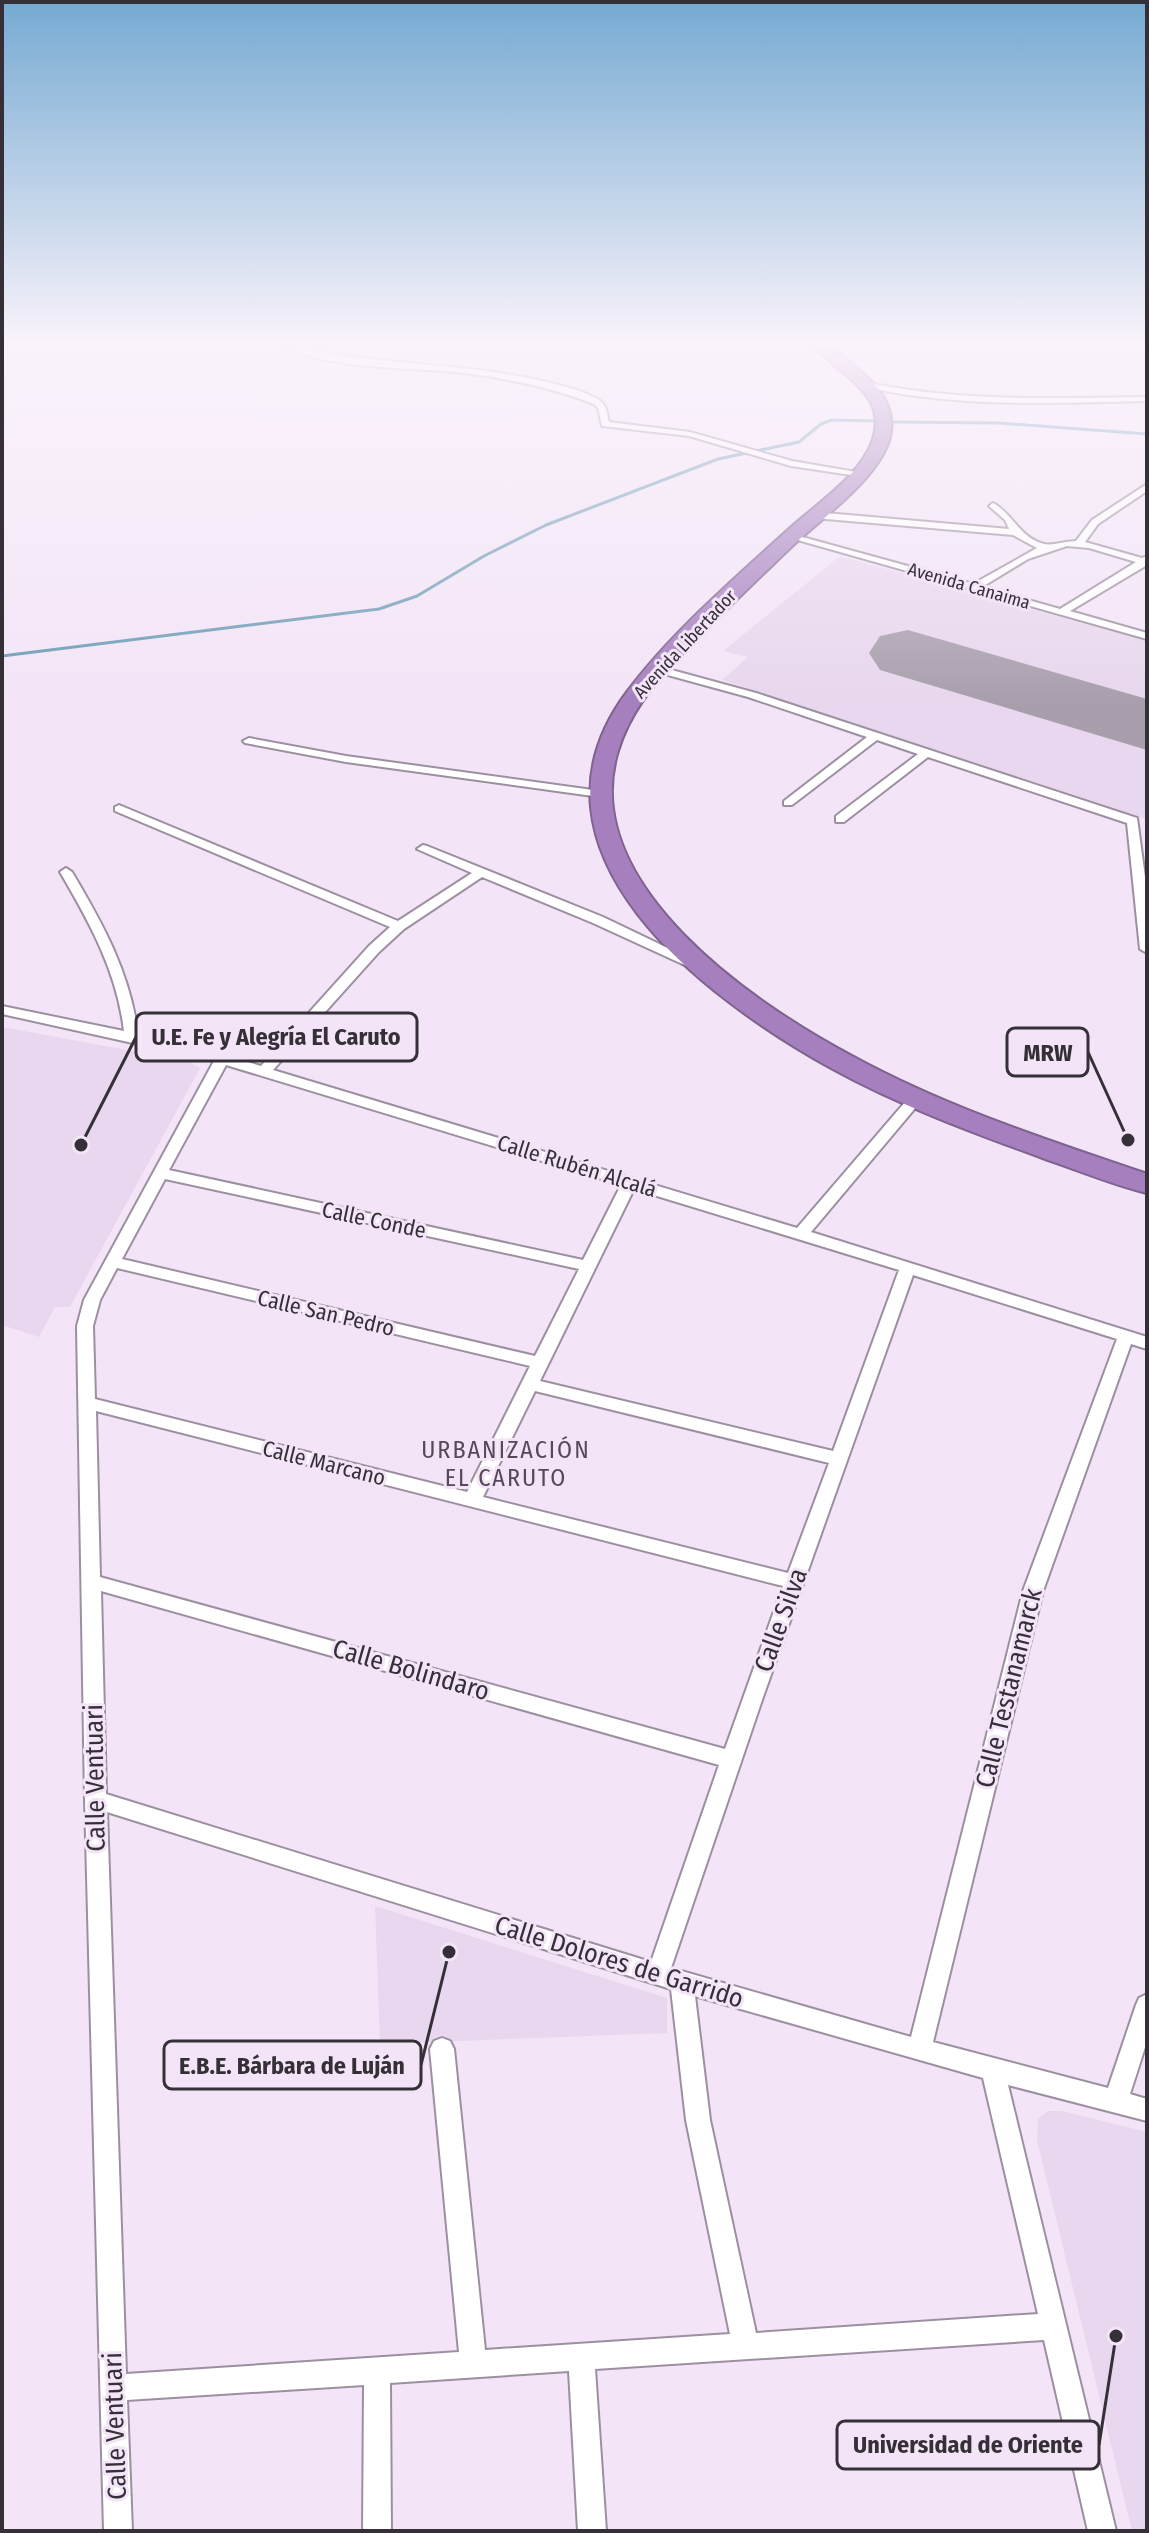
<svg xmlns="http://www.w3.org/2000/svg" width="1149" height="2533" font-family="'Fira Sans Condensed',sans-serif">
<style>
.built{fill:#e8d7ee}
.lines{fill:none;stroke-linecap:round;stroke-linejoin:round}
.stream{stroke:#699ab2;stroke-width:3}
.runway{fill:#a89eac;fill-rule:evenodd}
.street-casing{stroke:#9c90a0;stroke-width:4}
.highway-casing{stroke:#7e638f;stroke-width:4}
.street{fill:#fff;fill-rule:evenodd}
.highway{fill:#a57fbe;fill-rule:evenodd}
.labels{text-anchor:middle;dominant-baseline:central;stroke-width:6;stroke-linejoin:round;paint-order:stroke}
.far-street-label{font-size:18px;fill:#353037;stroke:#f3e5f7}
.street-label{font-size:22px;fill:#353037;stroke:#f3e5f7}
.neighbourhood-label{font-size:24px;letter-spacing:2px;fill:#564a59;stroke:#f3e5f7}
.near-street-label{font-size:26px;fill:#353037;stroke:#f3e5f7}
.leader{fill:none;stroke:#353037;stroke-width:3}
.callout-dot{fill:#353037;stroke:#f3e5f7;stroke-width:3}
.callout{fill:#f3e5f7;stroke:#353037;stroke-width:3}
.callout-label{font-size:24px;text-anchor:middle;font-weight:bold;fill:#353037}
</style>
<rect width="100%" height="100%" fill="#f3e5f7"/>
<g class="built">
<path d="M840,556L1147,641V819L722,680L748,657L723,651Z"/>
<path d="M2,1027L187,1061L200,1068L70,1307H55L39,1337L2,1325Z"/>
<path d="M375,1906L667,1998V2033L380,2044Z"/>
<path d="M1048,2111H1062L1147,2132V2531H1132L1037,2140L1038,2119Z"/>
</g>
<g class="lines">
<g class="stream">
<path d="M894,422L998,423L1147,434"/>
<path d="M2,656L379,609L417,596L484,556L546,525L718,459L799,442L821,424L832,420L878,421"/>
</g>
<path class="runway" d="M908,630L1147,699V750L880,670L869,653L880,636Z"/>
<defs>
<g id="street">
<path d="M296,347C379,366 464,362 547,382C563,386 585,391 599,400C607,405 607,414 609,422L690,432L792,461L862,473L858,476L791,466L689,436L602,426L598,408L594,404C545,385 497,376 445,371C400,368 326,367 287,348Z"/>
<path d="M869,383C961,402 1053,398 1147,397V401C1053,403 959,408 866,387Z"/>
<path d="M1147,484V491L1098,524L1085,542L1142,558L1147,556V565L1070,611L1147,633V639L787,537L795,535L973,584L1037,548L1013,535L814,518L810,515L814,512L1009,529L1005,520L989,506L993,503C1013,514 1020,538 1044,544C1052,546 1066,541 1076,541L1092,520ZM1067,546L1089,548L1136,562L1060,609L982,587L1028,559Z"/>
<path d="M657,666L756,693L1137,818L1147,892V953L1140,949L1127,823L928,757L844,822H836V816L918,754L877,740L792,805H784V801L867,737L748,697L653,671V667Z"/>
<path d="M249,738L346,756L600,791L606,794L600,797L346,762L245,743L243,741Z"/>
<path d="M119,805L398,921L472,873L417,849L423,845L427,846L603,917L701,964L699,967H689L593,923L482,877L404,929L379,952L273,1070L797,1228L912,1094H922L924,1097L922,1100L811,1232L1147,1337V1349L1131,1344L1043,1591L933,2042L1108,2088L1136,2005L1139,1998L1147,1994V2041L1130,2094L1147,2099V2121L1008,2085L1116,2531H1088L1044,2340L595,2369L606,2531H578L569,2371L390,2383L391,2531H363L364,2385L127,2400L132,2531H104L85,1799L77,1326L84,1300L214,1061L2,1014V1006L124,1031C117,972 90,923 60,872L66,868L72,872C103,924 130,973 138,1034L198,1047L261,1066L369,946L390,927L115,811V807ZM226,1065L621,1185L583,1260L169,1170ZM165,1179L579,1269L535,1356L122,1259ZM634,1189L899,1270L833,1451L540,1381ZM117,1268L530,1366L467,1492L95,1399L93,1326L100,1300ZM913,1275L1117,1339L1023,1591L911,2037L671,1968L763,1697ZM535,1391L829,1463L788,1573L483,1497ZM96,1411L783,1586L725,1749L100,1577ZM101,1591L719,1765L651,1962L106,1794ZM107,1812L671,1989L686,2120L730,2334L485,2350L454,2049L450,2041L442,2038L434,2041L430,2049L459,2352L126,2374ZM695,1996L983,2078L1038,2314L756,2333L710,2120Z"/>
</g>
<path id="highway" d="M815,347H831C859,369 900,396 890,437C880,478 819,520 789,549C751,586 712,622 676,661C651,687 629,715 618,751C577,884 754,1004 852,1056C945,1107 1047,1140 1147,1174V1193C1113,1185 1081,1171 1048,1160C974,1133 900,1106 831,1068C706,999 508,851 627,692C672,632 733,580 789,529C816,504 861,476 873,439C888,393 839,375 815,347Z"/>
</defs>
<use href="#street" class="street-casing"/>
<use href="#highway" class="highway-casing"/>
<use href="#street" class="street"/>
<use href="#highway" class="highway"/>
</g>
<linearGradient id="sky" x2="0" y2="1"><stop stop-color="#75aad2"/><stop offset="0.49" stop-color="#faf3fb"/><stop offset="1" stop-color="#faf3fb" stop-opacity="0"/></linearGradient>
<rect width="1149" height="702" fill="url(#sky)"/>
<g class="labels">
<g class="far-street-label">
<text transform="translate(969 586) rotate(16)">Avenida Canaima</text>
<text transform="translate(685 644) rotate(-47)">Avenida Libertador</text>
</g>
<g class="street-label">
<text transform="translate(577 1166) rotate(17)">Calle Rubén Alcalá</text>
<text transform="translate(374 1220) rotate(12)">Calle Conde</text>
<text transform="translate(326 1313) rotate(13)">Calle San Pedro</text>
<text transform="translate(324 1463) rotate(14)">Calle Marcano</text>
</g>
<g class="neighbourhood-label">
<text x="506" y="1450">URBANIZACIÓN<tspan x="506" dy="28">EL CARUTO</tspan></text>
</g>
<g class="near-street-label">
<text transform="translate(781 1620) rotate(-70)">Calle Silva</text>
<text transform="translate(411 1670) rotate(16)">Calle Bolindaro</text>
<text transform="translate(1009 1688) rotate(-76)">Calle Testanamarck</text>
<text transform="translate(95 1778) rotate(-91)">Calle Ventuari</text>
<text transform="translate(619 1962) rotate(17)">Calle Dolores de Garrido</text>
<text transform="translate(115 2426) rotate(-92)">Calle Ventuari</text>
</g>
</g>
<path class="leader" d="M81 1145L136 1037M1128 1140L1088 1052M449 1952L421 2065M1116 2336L1099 2445"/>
<g class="callout-dot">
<circle cx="81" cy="1145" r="8"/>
<circle cx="1128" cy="1140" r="8"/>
<circle cx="449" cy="1952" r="8"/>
<circle cx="1116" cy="2336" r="8"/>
</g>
<g class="callout">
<rect x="136" y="1013" width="281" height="48" rx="8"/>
<rect x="1007" y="1028" width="81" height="48" rx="8"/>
<rect x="164" y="2041" width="257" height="48" rx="8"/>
<rect x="837" y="2421" width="262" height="48" rx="8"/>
</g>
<g class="callout-label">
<text x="276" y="1045">U.E. Fe y Alegría El Caruto</text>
<text x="1048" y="1061">MRW</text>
<text x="292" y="2074">E.B.E. Bárbara de Luján</text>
<text x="968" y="2453">Universidad de Oriente</text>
</g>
<rect width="1149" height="2533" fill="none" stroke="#353037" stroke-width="8"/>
</svg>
